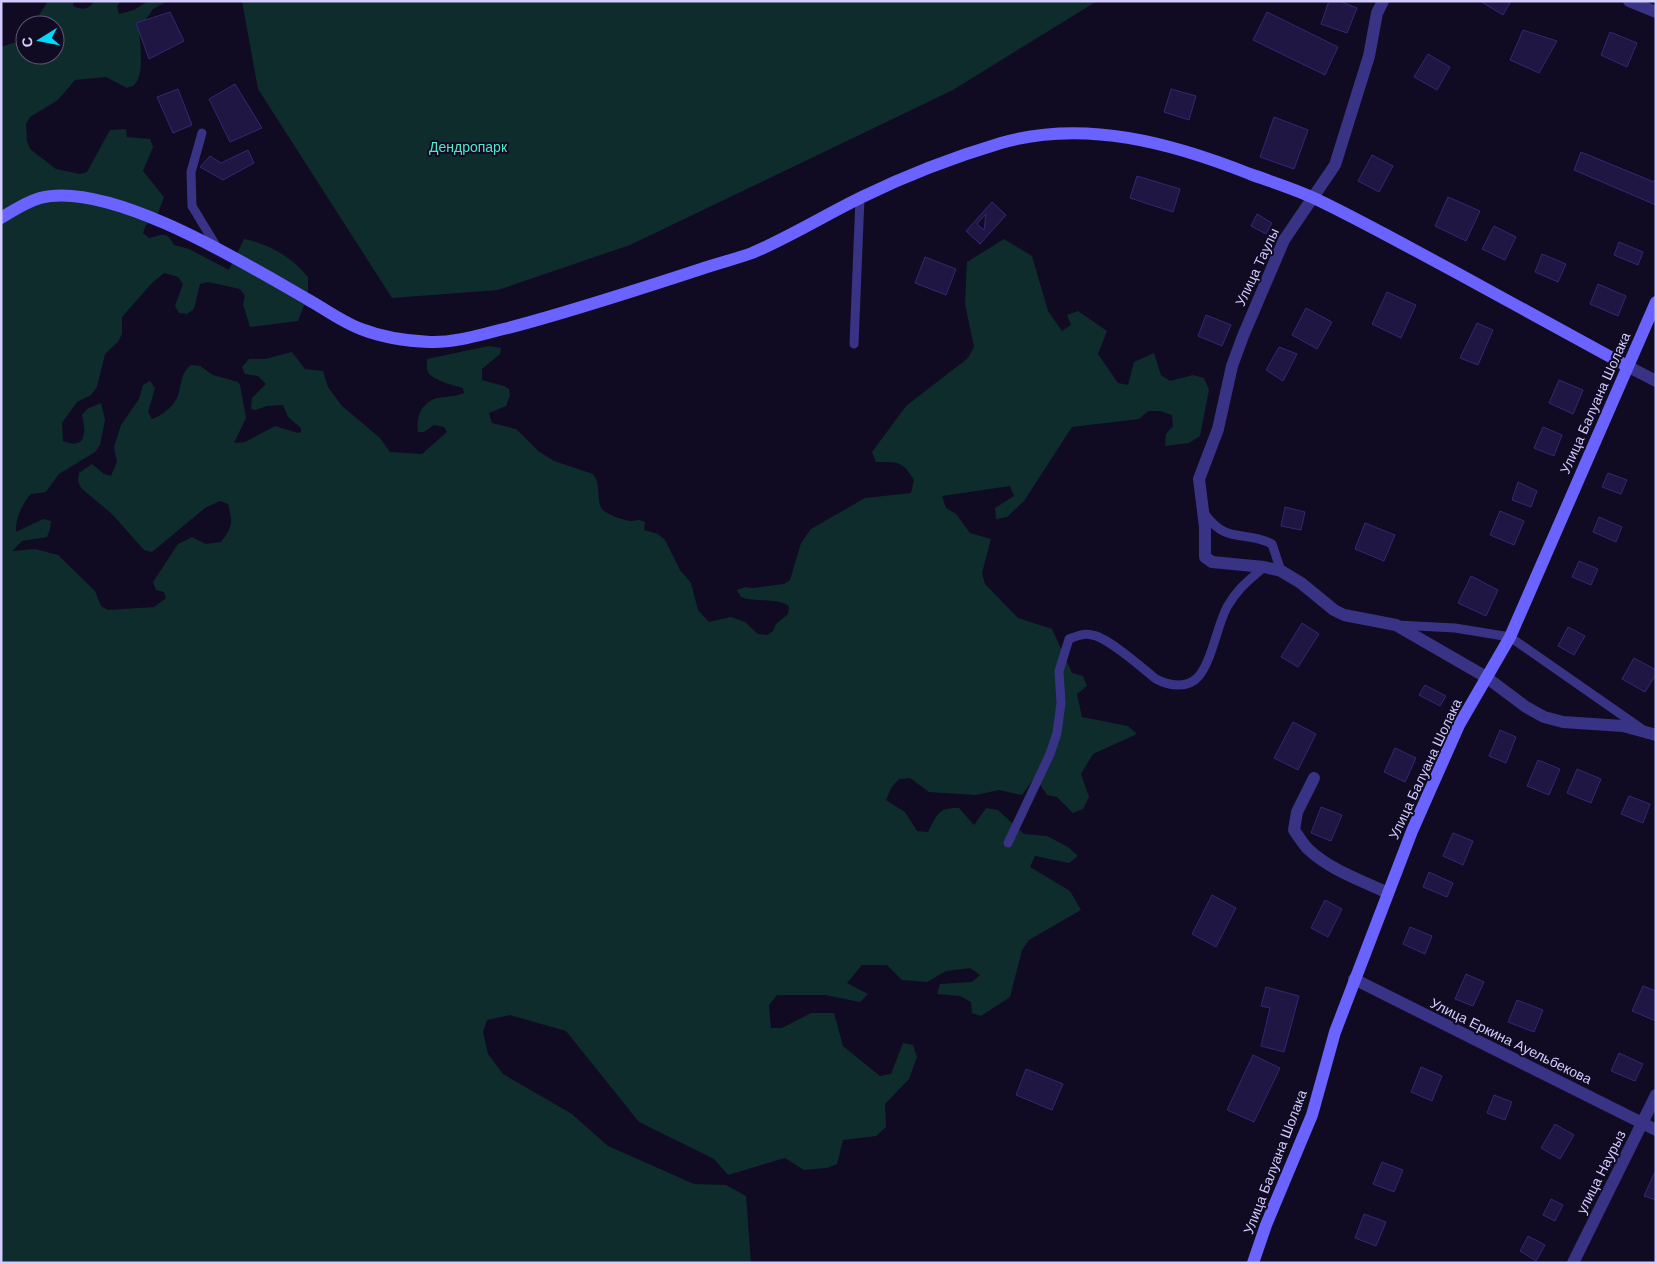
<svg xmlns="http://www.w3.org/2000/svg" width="1657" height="1264" font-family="Helvetica,sans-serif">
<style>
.green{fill:#0e2c2c}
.building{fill:#201644;stroke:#372672;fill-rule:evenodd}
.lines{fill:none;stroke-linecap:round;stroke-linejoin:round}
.lane{stroke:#383385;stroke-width:9}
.street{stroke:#383385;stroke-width:12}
.secondary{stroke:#6b63ff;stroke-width:12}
.labels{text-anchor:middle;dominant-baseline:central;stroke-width:4;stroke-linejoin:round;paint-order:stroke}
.park-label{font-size:14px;fill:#4fe8c5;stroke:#100b22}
.street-label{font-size:14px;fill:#d3ccff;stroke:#100b22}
</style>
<rect width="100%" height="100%" fill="#100b22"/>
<g class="green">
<path d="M48,1H74L73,6C84,11 88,9 95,1H121L117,6L119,14L134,10L148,1H167L153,9L139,29C140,42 145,76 134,85C134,86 128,87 127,88L106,77L75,80L58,100L30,117L26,124L27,141L30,149L56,169L80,174L87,172L110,130L126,129L127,137L150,139L153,147L143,171L164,197L158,213L146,225L143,233L149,238C162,235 167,231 174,245L189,249L229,270L244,239C269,244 292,257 308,277V295L298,321L250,327L243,304L245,296L240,289L208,282L200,284L194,309L187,314L179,313L175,306L183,284L178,277L164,273L151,284L122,317V334L118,342L105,354L97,387L91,395L77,402L62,423L63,441C87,451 86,431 82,415L87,409L101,403L105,420L100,445L95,452L59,474L46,492L31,494C22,504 15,519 16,532L43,519L51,521L50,529L47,537L22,541L12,551L35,549L58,555L95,591L101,606L108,610L154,607L166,598L164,592L156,590L153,582L178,544L192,537L206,544L221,542C233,525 233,524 228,504L220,501L205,508L152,552L144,550L112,514L81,488L78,481L79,473L92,464L104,474L111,476L117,462L114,447L121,425L139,399L143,385L150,381L155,388L148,412L152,419C161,416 173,407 177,398C182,386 180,373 191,365L200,366L213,375L238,382L240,385L246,418L234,443L245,442L275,426L298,433L301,432V428L288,417L283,405L267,406L255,410L251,409L252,398L266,384L258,376L245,374L242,367L249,359H265L292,352L305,369L323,371L328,387L342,406L380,438L390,452L422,454L447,432L444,427L434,425L424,432H418C416,419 420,406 432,400C438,396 453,398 464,393L463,388C453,385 434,381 428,372C426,368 427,363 427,359L489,346L501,348L500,354L482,369V380L504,386L509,389L510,395L506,406L489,413L492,423L516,429L538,451L554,461L593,474C602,484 595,505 604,511C609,515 623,520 630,521C638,521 636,518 645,522L644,530L658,534L665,540L680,570L691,583L698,610L709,622L731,617L745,622L758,634L767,635L773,631L776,624L788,614L789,606C775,597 756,603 741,597L737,590L745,587L753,588L784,584L790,580L801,543L811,529L865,498L911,493L914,480C902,460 897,462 876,462L872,452L906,406L968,358L974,347L965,304L967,262L1004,239L1032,256L1048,311L1062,331L1071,325L1067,315L1078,311L1107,331L1098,354L1118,383L1128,385L1134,362L1154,353L1161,375L1170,381L1193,375L1204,378L1209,390L1200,436L1189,443L1165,446L1166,434L1173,426L1172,415L1160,411H1148L1139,419L1072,427L1024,501L1007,517L996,519L995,508L1014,496L1010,486L942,496L946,508L956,514L970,533L991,539L982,573L985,584L1018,618L1052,629L1072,673L1083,676L1087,686L1077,694L1082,717L1128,726L1137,734L1093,754L1081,774L1089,797L1083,809L1073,813L1057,797L1047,795L1035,777L1022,795L999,790L976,795L929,792L910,778L899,779L891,788L886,800L905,812L917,831L928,832C937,815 938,807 959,808L974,825L986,808L998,810L1024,834L1047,836L1068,847L1078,856L1069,863L1035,856L1030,867L1070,891L1081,910L1029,940L1022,950L1010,997L981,1016L972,1013L971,1002L960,996L937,994L940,984L972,982L980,975L970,968L946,971L927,982L902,980L887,965H862L847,983L868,994L860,1002L825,995H777L769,1005L771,1028H782L811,1013H834L843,1046L880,1076L891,1074L903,1043L913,1045L917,1057L909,1079L885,1104L886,1127L876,1136L843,1140L837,1164L827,1168L804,1170L785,1158L728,1175L714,1159L639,1122L566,1031L510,1015L487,1020L483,1032L488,1054L503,1074L572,1114L608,1146L694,1184L726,1185L746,1196L751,1263H1V47L16,42L25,36V55H55V25H33Z"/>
<path d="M242,1H1097L953,90L630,245L498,290L392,298L258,89Z"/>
</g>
<g class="building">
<path d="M1329,1H1339L1357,8L1347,33L1321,24Z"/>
<path d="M1480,1H1511L1503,15Z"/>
<path d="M170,12L184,41L149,59L136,23Z"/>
<path d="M1267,12L1338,47L1325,75L1253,40Z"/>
<path d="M1523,30L1557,41L1539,73L1510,60Z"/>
<path d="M1610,32L1637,43L1627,67L1601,55Z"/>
<path d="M1428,54L1450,67L1437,90L1414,77Z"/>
<path d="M235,84L262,128L230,142L209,99Z"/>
<path d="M178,89L192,125L173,133L157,97Z"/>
<path d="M1171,89L1196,96L1189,120L1164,112Z"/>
<path d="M1274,117L1308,130L1294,169L1260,157Z"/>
<path d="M248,150L254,163L223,180L200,167L210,156L221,163Z"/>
<path d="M1581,152L1654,182L1656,178V205L1574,170Z"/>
<path d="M1372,155L1393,166L1379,192L1358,181Z"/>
<path d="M1137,176L1180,189L1173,212L1130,198Z"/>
<path d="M1448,197L1480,211L1466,241L1435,226Z"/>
<path d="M992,202L1006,215L980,244L966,231ZM986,214L984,230L977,224Z"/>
<path d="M1257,214L1272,223L1266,234L1251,226Z"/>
<path d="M1494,226L1516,237L1505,260L1482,249Z"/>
<path d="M1619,242L1643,252L1638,265L1614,255Z"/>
<path d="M1542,254L1566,264L1558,282L1535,272Z"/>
<path d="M925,257L956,269L946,295L915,283Z"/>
<path d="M1598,284L1626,296L1618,316L1590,304Z"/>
<path d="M1387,292L1416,305L1401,338L1372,324Z"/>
<path d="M1306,308L1332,322L1317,349L1292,335Z"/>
<path d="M1206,315L1231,325L1222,346L1198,336Z"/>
<path d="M1477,323L1493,330L1478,365L1460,358Z"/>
<path d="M1279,347L1297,354L1283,381L1266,370Z"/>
<path d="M1559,380L1583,390L1573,414L1549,403Z"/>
<path d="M1543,427L1562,435L1554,456L1534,448Z"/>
<path d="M1608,473L1627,480L1621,494L1602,487Z"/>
<path d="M1518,482L1537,491L1531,507L1512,500Z"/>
<path d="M1285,507L1305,512L1301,530L1281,526Z"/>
<path d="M1500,511L1524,521L1514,545L1490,535Z"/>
<path d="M1599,517L1622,527L1616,542L1593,532Z"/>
<path d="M1365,523L1395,535L1384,561L1355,549Z"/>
<path d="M1579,561L1598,569L1591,585L1572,577Z"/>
<path d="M1471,576L1498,590L1486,616L1458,603Z"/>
<path d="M1302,623L1319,634L1298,667L1281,657Z"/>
<path d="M1568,627L1585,636L1574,655L1558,646Z"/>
<path d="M1634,658L1656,670V674L1645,692L1622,679Z"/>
<path d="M1425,685L1446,696L1440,706L1419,695Z"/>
<path d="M1293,722L1316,734L1298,770L1274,758Z"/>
<path d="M1500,730L1516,737L1506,763L1489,756Z"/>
<path d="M1395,748L1416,758L1405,782L1384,772Z"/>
<path d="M1538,760L1560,769L1549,795L1527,786Z"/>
<path d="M1577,769L1601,779L1591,803L1567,793Z"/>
<path d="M1629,796L1650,804L1643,823L1621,814Z"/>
<path d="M1321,807L1342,815L1331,841L1311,833Z"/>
<path d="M1453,833L1473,841L1463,865L1443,856Z"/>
<path d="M1429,872L1453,883L1447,897L1423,887Z"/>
<path d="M1212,895L1236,908L1216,947L1192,934Z"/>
<path d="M1325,900L1342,909L1328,937L1311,928Z"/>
<path d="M1410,927L1432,936L1425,954L1403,944Z"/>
<path d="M1466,974L1484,982L1473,1006L1455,999Z"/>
<path d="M1643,986L1656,991V1021L1632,1011Z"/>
<path d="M1266,987L1299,996L1284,1052L1261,1046L1270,1008L1261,1006Z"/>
<path d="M1517,1000L1543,1010L1534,1032L1508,1022Z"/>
<path d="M1619,1053L1643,1064L1635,1081L1611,1071Z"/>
<path d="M1253,1055L1280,1068L1254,1122L1227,1110Z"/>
<path d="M1421,1067L1442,1076L1432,1101L1411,1092Z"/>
<path d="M1026,1069L1063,1084L1052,1110L1016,1095Z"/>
<path d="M1494,1095L1512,1102L1505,1120L1487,1113Z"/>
<path d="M1555,1124L1574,1135L1560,1159L1541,1148Z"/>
<path d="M1382,1162L1403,1170L1394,1192L1373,1184Z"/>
<path d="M1655,1172L1656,1173V1200L1644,1196Z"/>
<path d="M1551,1199L1563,1205L1555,1221L1543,1215Z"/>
<path d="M1364,1214L1386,1222L1376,1246L1355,1238Z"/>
<path d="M1528,1236L1545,1245L1536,1261L1520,1251Z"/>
</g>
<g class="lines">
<g class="lane">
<path d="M202,133L191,172L192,206L218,249"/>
<path d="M854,344L860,198"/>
<path d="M1204,513C1228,546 1243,529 1272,544L1281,571"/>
<path d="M1397,625L1455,628L1510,637L1642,729"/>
<path d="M1008,843L1050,754L1057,733L1061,703L1059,671L1069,639C1077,636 1083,633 1092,635C1108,637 1142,668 1156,679C1169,686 1188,689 1199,676C1212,660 1217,626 1227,607C1238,588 1248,581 1264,567"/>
</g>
<g class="street">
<path d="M1383,1L1377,13L1369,56L1335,165L1284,240L1243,336L1232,366L1218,429L1199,479L1205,527V557L1212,562L1264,567L1281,571L1301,583L1334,610L1344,615L1396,625L1486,677L1526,707L1544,717L1563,722L1623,726L1656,735"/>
<path d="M1629,1L1656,12"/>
<path d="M1627,366L1656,381"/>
<path d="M1314,778L1297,812L1294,830C1299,837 1303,844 1308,849C1330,870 1361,880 1388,893"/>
<path d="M1354,979L1656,1130"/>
<path d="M1573,1263L1656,1095"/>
</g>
<g class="secondary">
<path d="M1,218C14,210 26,202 40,198C110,180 246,264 307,299C325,309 342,322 361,329C384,338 406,341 430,342C456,343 482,334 508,328C573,311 637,290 701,269C718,263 736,259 752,253C790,237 825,215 862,197C907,175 954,157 1001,143C1085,119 1172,143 1250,174C1272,182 1295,189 1316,199C1364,222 1410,248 1457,273C1513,304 1570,335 1627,366"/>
<path d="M1253,1263L1266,1225L1312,1115L1335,1032L1412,831L1459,725L1510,637L1656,302"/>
</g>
</g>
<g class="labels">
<g class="park-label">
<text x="468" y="147">Дендропарк</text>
</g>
<g class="street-label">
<text transform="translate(1257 267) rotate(-65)">Улица Таулы</text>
<text transform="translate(1595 403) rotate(-66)">Улица Балуана Шолака</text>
<text transform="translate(1425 769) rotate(-65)">Улица Балуана Шолака</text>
<text transform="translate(1511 1041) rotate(26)">Улица Еркина Ауельбекова</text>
<text transform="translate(1275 1162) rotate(-69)">Улица Балуана Шолака</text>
<text transform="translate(1601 1172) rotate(-63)">улица Наурыз</text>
</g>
</g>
<rect width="1657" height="1264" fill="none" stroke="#d3ccff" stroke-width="5"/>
<g transform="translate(40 40) rotate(260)"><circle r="24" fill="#100b22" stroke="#5e587a"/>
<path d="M0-4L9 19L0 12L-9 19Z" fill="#00d9f7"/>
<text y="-8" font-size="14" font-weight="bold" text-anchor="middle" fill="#d3ccff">С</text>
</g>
</svg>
